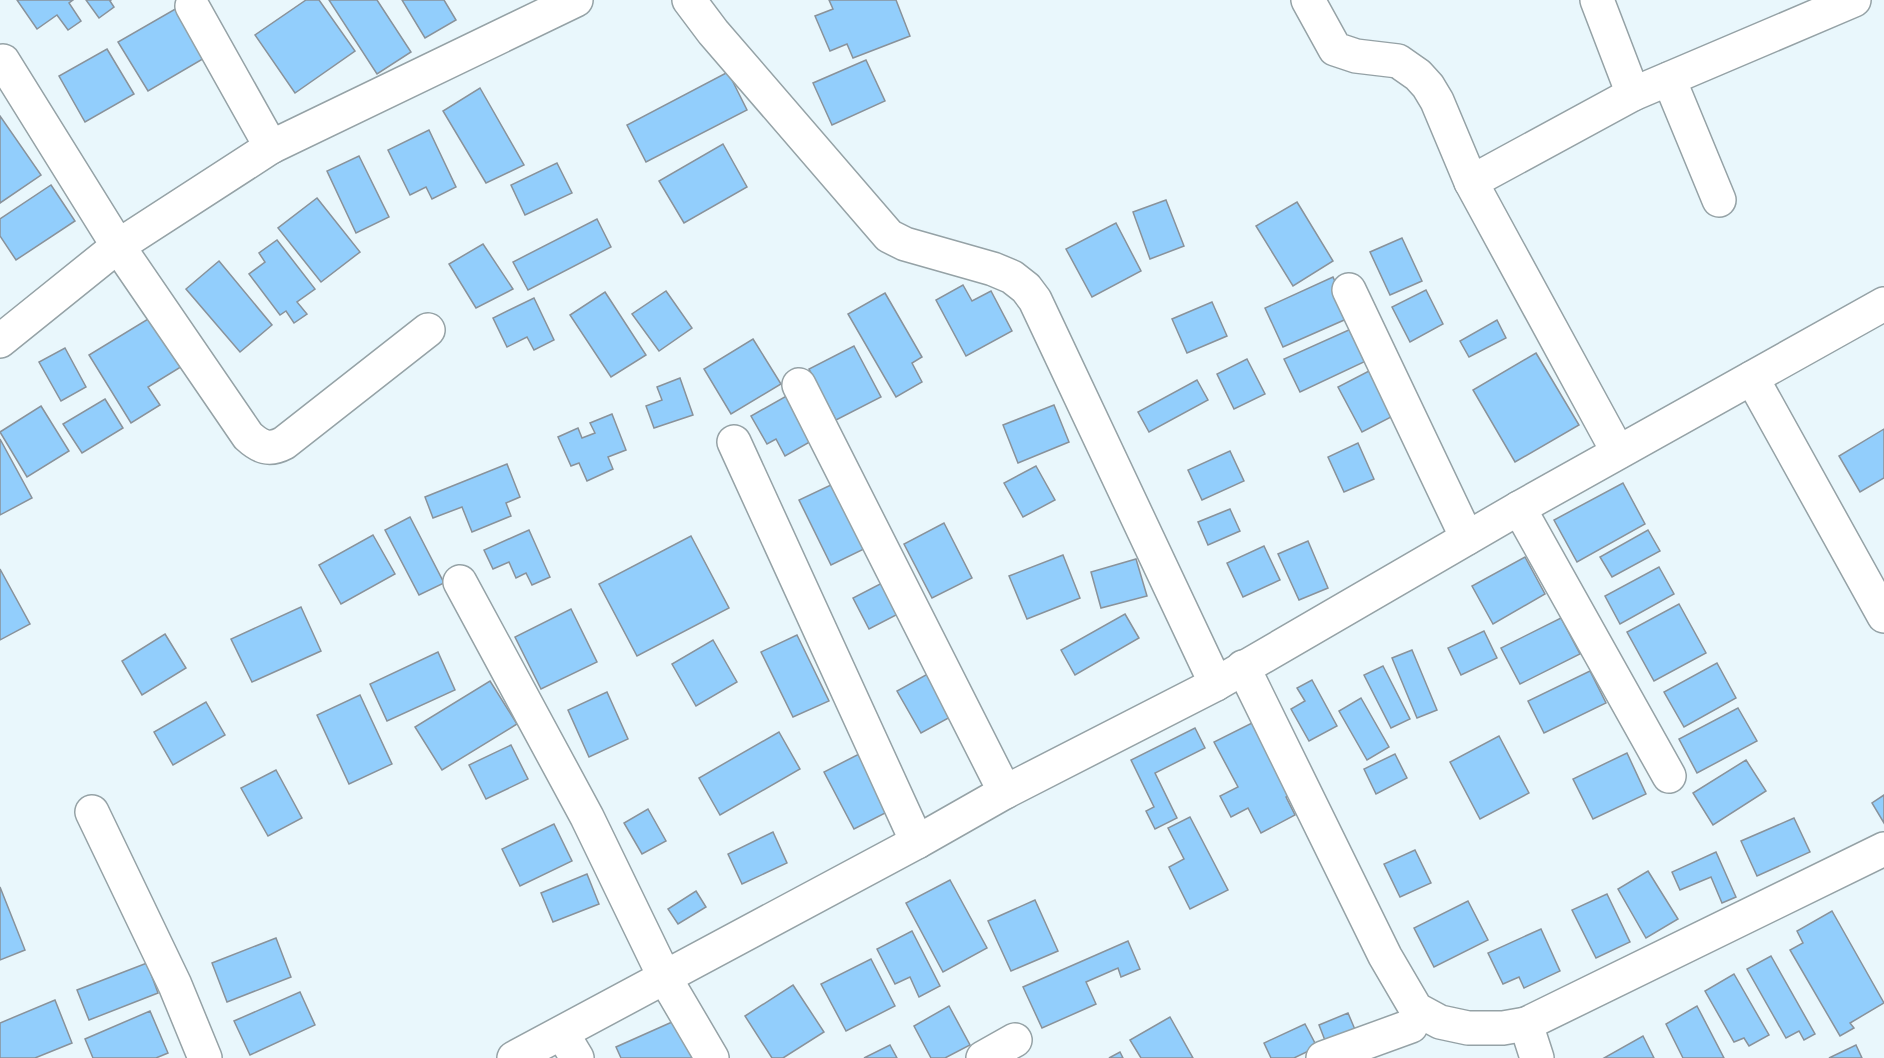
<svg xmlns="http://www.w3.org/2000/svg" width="1884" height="1058" font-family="Cabin,sans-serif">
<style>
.building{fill:#92cefc;stroke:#89929a;stroke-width:1.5}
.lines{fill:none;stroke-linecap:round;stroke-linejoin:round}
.minor-casing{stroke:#95a2a6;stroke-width:36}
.secondary-casing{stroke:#95a2a6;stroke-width:36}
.minor{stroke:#fff;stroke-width:33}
.secondary{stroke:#fff;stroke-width:33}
</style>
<rect width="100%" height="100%" fill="#e9f7fc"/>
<g class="building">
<path d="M17,0H73L69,3L81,21L68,30L57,15L37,29Z"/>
<path d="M86,0H111L110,1L114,7L99,18Z"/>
<path d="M306,0H319L355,51L295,93L255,35Z"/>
<path d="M329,0H377L411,52L377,74Z"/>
<path d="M402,0H444L456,20L425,38Z"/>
<path d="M829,0H896L910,36L853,58L847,44L830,51L815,16L833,9Z"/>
<path d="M184,4L213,53L148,91L118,42Z"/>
<path d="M107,49L134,94L85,122L59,76Z"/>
<path d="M866,60L885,101L832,125L813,83Z"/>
<path d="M728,72L747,110L646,162L627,125Z"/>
<path d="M480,88L524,165L486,183L443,111Z"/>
<path d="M0,116L41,175L0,203Z"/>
<path d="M429,130L456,187L432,199L426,187L410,195L388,150Z"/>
<path d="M723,144L747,187L684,223L659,181Z"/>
<path d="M359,156L389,217L356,233L327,171Z"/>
<path d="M557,163L572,193L525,215L511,185Z"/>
<path d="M51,185L75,221L16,260L0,236V219Z"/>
<path d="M317,198L360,252L321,282L278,228Z"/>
<path d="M1166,200L1184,246L1150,259L1133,212Z"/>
<path d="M1297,202L1333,261L1293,286L1256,226Z"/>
<path d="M597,219L611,247L528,290L513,262Z"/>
<path d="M1116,223L1141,271L1092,297L1066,249Z"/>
<path d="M1402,238L1422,281L1390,295L1370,252Z"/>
<path d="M277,240L315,289L297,302L307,314L294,323L286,311L280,315L249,274L265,262L259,253Z"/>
<path d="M483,244L513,289L476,308L449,264Z"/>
<path d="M219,261L272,325L240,352L186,289Z"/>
<path d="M1333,277L1351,317L1283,347L1265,308Z"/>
<path d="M963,285L972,301L991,291L1012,331L966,356L936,300Z"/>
<path d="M1426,290L1443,324L1410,342L1392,307Z"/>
<path d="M666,291L692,328L659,351L632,314Z"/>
<path d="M605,292L646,355L611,377L570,315Z"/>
<path d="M885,293L922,357L912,363L922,382L896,397L848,314Z"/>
<path d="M534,298L554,340L534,350L527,337L507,347L493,318Z"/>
<path d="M1212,302L1227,336L1187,353L1172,319Z"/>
<path d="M153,316L184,365L148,387L160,405L131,423L89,355Z"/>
<path d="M1497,320L1506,338L1469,357L1460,341Z"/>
<path d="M1351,329L1366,361L1300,392L1284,359Z"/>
<path d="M753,339L781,384L731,414L704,369Z"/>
<path d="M854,346L881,397L836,420L809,369Z"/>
<path d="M65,348L86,387L61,401L39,362Z"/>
<path d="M1536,353L1579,425L1515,462L1473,390Z"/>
<path d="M1247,359L1265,394L1234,409L1217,374Z"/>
<path d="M1369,371L1393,416L1362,432L1338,387Z"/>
<path d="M680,378L693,415L654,428L646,406L662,400L657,387Z"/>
<path d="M1197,380L1208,400L1149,432L1138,412Z"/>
<path d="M790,394L815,439L785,456L776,439L767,444L751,416Z"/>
<path d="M105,399L123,428L82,453L63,424Z"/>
<path d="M1054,405L1069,442L1018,463L1003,425Z"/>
<path d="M41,406L69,451L27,477L0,432Z"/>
<path d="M612,414L626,450L608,457L613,469L587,481L579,463L571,466L558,437L578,428L582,438L595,433L590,423Z"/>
<path d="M1884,429V478L1860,492L1839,456Z"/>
<path d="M0,439L32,498L0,515Z"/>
<path d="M1358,443L1374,479L1344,492L1328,457Z"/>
<path d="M1230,451L1244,481L1202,500L1188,470Z"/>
<path d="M507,464L520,497L506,503L511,516L472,532L462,507L433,518L425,497Z"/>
<path d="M1036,466L1055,500L1023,517L1004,483Z"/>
<path d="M1623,483L1645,524L1577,562L1554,520Z"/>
<path d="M833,484L866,548L831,565L799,500Z"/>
<path d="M1230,509L1240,531L1208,545L1198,522Z"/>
<path d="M410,517L444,583L419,595L385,530Z"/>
<path d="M944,523L972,578L932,598L904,544Z"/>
<path d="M529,530L550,577L532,585L526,573L516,578L509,562L493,569L484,550Z"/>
<path d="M1648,530L1660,551L1612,577L1600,557Z"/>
<path d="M373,535L395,574L341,604L319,565Z"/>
<path d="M691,536L729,608L637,656L599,584Z"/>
<path d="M1308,541L1328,588L1299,600L1278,554Z"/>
<path d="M1264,546L1280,580L1243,597L1227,563Z"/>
<path d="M1063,555L1080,598L1027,619L1009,576Z"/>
<path d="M1525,557L1545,594L1493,624L1472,586Z"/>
<path d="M1136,559L1147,596L1101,608L1091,572Z"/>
<path d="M1659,567L1674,594L1620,624L1605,596Z"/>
<path d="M0,569L30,624L0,640Z"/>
<path d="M884,582L900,613L869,629L853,598Z"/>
<path d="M1679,604L1706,653L1654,681L1627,632Z"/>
<path d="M301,607L321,651L252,682L231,639Z"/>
<path d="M571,609L597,662L541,689L515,637Z"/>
<path d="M1125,614L1139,638L1075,675L1061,650Z"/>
<path d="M1561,618L1580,654L1520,684L1501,648Z"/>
<path d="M1484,631L1497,658L1461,675L1448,648Z"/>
<path d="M165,634L186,668L142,695L122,661Z"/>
<path d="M797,635L829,701L793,717L761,652Z"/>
<path d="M713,640L737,682L696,706L672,664Z"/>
<path d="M1412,650L1437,710L1417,718L1392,658Z"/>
<path d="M438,652L455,690L387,721L370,684Z"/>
<path d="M1717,663L1736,698L1684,727L1664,692Z"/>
<path d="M1383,666L1410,719L1391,728L1364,675Z"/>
<path d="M933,671L954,715L921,733L897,691Z"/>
<path d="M1590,671L1606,703L1544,733L1528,701Z"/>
<path d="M1312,680L1337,726L1309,741L1291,709L1305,701L1297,688Z"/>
<path d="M490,681L517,724L442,770L415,727Z"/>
<path d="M607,692L628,739L589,757L568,710Z"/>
<path d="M360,695L392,764L349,784L317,715Z"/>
<path d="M1361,698L1389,747L1367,760L1339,711Z"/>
<path d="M206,702L225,735L173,765L154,732Z"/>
<path d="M1738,708L1757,741L1697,773L1679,739Z"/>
<path d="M1254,722L1292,793L1286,797L1295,815L1261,833L1248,808L1231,817L1220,796L1238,787L1214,742Z"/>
<path d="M1195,728L1205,748L1155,773L1177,818L1155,829L1146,811L1154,807L1131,760Z"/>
<path d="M779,732L800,769L720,815L699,778Z"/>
<path d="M1499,736L1529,793L1480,819L1450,762Z"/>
<path d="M511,745L528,779L486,799L469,765Z"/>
<path d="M863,752L893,809L854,829L824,772Z"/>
<path d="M1627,753L1646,794L1593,819L1573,779Z"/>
<path d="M1395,754L1407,778L1376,794L1364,769Z"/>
<path d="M1746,760L1766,791L1713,825L1693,793Z"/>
<path d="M276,770L302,818L268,836L241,788Z"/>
<path d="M1884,795V823L1872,803Z"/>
<path d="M648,809L666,841L642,854L624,823Z"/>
<path d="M1190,817L1228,890L1190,909L1169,867L1184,859L1168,828Z"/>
<path d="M1794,818L1810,852L1757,876L1741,841Z"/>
<path d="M554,824L572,861L520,886L502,849Z"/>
<path d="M773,832L787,863L742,884L728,854Z"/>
<path d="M1415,850L1431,883L1400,897L1384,864Z"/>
<path d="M1716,852L1736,897L1722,903L1711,877L1680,890L1672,872Z"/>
<path d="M1648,871L1678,919L1646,938L1618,889Z"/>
<path d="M587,874L599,904L553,922L541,893Z"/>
<path d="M950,880L987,948L943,972L906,903Z"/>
<path d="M0,887L25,950L0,960Z"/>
<path d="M696,891L706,907L678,924L668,909Z"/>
<path d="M1607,894L1630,942L1596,958L1572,910Z"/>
<path d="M1035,900L1058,951L1011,971L988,921Z"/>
<path d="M1468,901L1488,940L1434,967L1414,928Z"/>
<path d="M1832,911L1884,1003L1850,1023L1854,1028L1840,1036L1790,950L1803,943L1797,931Z"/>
<path d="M1541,929L1560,971L1524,988L1519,977L1503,984L1488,953Z"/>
<path d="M912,931L940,986L919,997L910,977L895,984L877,949Z"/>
<path d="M276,938L291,977L227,1002L212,963Z"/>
<path d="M1128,941L1140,969L1121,977L1118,968L1086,982L1096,1004L1042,1028L1023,987Z"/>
<path d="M1771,956L1815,1034L1804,1040L1799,1031L1786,1038L1747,969Z"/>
<path d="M871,959L895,1006L846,1031L821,984Z"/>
<path d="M147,963L158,993L89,1020L77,990Z"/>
<path d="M1734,974L1769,1035L1749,1046L1744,1038L1734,1042L1705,991Z"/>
<path d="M793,985L824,1032L783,1058H772L745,1016Z"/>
<path d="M300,992L315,1025L250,1055L234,1021Z"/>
<path d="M55,1000L72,1043L35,1058H0V1023Z"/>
<path d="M949,1006L970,1045L945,1058H931L914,1026Z"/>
<path d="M1697,1006L1724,1058H1683L1666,1024Z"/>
<path d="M150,1011L168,1053L156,1058H93L85,1039Z"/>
<path d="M1348,1013L1356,1032L1326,1043L1319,1025Z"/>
<path d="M1170,1017L1193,1058H1141L1130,1040Z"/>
<path d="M681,1018L703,1058H621L616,1047Z"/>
<path d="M1305,1024L1317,1047L1294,1058H1271L1264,1043Z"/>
<path d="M1643,1036L1654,1058H1604Z"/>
<path d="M890,1045L897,1058H864Z"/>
<path d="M1856,1045L1862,1058H1829Z"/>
<path d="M1120,1052L1123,1058H1109Z"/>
</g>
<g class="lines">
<defs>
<g id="minor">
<path d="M689,0L713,32L889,236L905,244L993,269L1012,277L1026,288L1035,300L1216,684"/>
<path d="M1308,0L1335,49L1356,56L1398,61L1418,75L1428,86L1437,101L1471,182L1618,452"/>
<path d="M1597,0L1633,94"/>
<path d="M192,6L271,147"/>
<path d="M3,61L118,246L248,436C260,447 269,451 284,443L428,330"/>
<path d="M1669,79L1719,200"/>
<path d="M1471,182L1633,94L1854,0"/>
<path d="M1349,290L1467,538"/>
<path d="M0,341L118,246L271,147L576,0"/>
<path d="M1752,378L1884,616"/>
<path d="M799,385L1005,792"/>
<path d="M734,442L917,842"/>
<path d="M1519,508L1669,776"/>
<path d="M460,582L587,817L665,978L712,1058"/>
<path d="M1243,667L1385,956L1416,1009L1440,1022L1468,1028H1503L1526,1024L1884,849"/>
<path d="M92,812L175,985L205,1058"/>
<path d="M1526,1024L1537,1058"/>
<path d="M562,1033L577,1058"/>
<path d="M983,1058L1015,1040"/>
<path d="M1323,1058L1411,1026"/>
</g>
<path id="secondary" d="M514,1058L917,842L1005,792L1216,684L1519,508L1884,304"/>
</defs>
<use href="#minor" class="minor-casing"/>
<use href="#secondary" class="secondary-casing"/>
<use href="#minor" class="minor"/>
<use href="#secondary" class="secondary"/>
</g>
</svg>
